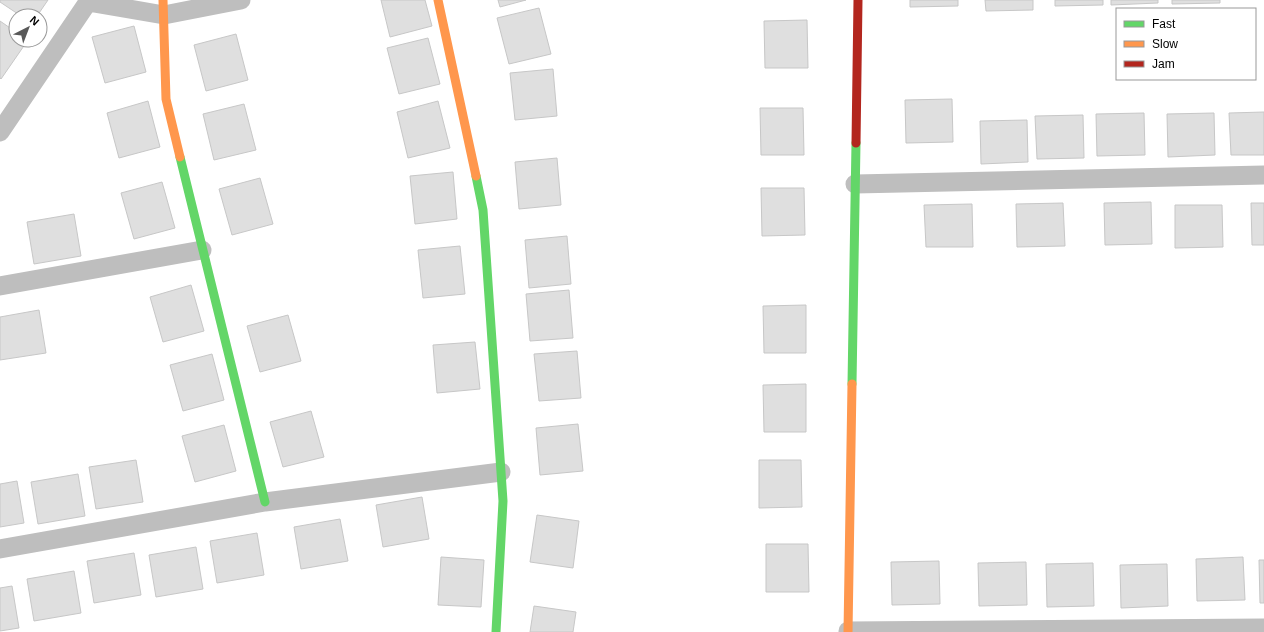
<svg xmlns="http://www.w3.org/2000/svg" width="1264" height="632" font-family="Arial,sans-serif">
<style>
.building{fill:#dfdfdf;stroke:#c7c7c7}
.lines{fill:none;stroke-linecap:round;stroke-linejoin:round}
.street{stroke:#bebebe;stroke-width:19}
.fast{stroke:#63d668;stroke-width:9}
.slow{stroke:#ff974d;stroke-width:9}
.jam{stroke:#b3261e;stroke-width:9}
</style>
<rect width="100%" height="100%" fill="#fff"/>
<g class="building">
<path d="M0,0H48L37,16H21L0,2Z"/>
<path d="M381,0H425L432,26L390,37Z"/>
<path d="M498,0H526L500,7Z"/>
<path d="M910,0H958V6L910,7Z"/>
<path d="M985,0H1033V10L986,11Z"/>
<path d="M1055,0H1103V5L1055,6Z"/>
<path d="M1111,0H1158V3L1111,5Z"/>
<path d="M1172,0H1220V3L1172,4Z"/>
<path d="M539,8L551,54L509,64L497,18Z"/>
<path d="M807,20L808,68H765L764,21Z"/>
<path d="M0,21L16,32V40H28L1,79L0,78Z"/>
<path d="M134,26L146,72L105,83L92,37Z"/>
<path d="M236,34L248,80L206,91L194,45Z"/>
<path d="M428,38L440,84L399,94L387,48Z"/>
<path d="M553,69L557,116L515,120L510,73Z"/>
<path d="M952,99L953,142L906,143L905,100Z"/>
<path d="M148,101L160,147L119,158L107,113Z"/>
<path d="M438,101L450,148L408,158L397,112Z"/>
<path d="M244,104L256,150L214,160L203,114Z"/>
<path d="M760,108H803L804,155H761Z"/>
<path d="M1264,112V155H1231L1229,113Z"/>
<path d="M1144,113L1145,155L1097,156L1096,114Z"/>
<path d="M1214,113L1215,155L1168,157L1167,114Z"/>
<path d="M1083,115L1084,158L1037,159L1035,116Z"/>
<path d="M1027,120L1028,162L981,164L980,121Z"/>
<path d="M557,158L561,205L519,209L515,162Z"/>
<path d="M453,172L457,219L415,224L410,176Z"/>
<path d="M260,178L273,224L232,235L219,189Z"/>
<path d="M162,182L175,228L134,239L121,193Z"/>
<path d="M761,188H804L805,235L762,236Z"/>
<path d="M1151,202L1152,244L1105,245L1104,203Z"/>
<path d="M1063,203L1065,246L1017,247L1016,204Z"/>
<path d="M1251,203H1264V245H1252Z"/>
<path d="M972,204L973,247H926L924,205Z"/>
<path d="M1175,205H1222L1223,247L1175,248Z"/>
<path d="M74,214L81,256L34,264L27,222Z"/>
<path d="M567,236L571,284L529,288L525,240Z"/>
<path d="M460,246L465,294L423,298L418,250Z"/>
<path d="M191,285L204,331L163,342L150,297Z"/>
<path d="M569,290L573,338L530,341L526,294Z"/>
<path d="M806,305V353H764L763,306Z"/>
<path d="M39,310L46,353L0,360V317Z"/>
<path d="M288,315L301,361L260,372L247,326Z"/>
<path d="M475,342L480,389L437,393L433,345Z"/>
<path d="M577,351L581,398L539,401L534,354Z"/>
<path d="M212,354L224,400L183,411L170,365Z"/>
<path d="M806,384V432H764L763,385Z"/>
<path d="M311,411L324,457L283,467L270,422Z"/>
<path d="M578,424L583,471L540,475L536,428Z"/>
<path d="M224,425L236,471L195,482L182,436Z"/>
<path d="M136,460L143,502L96,509L89,467Z"/>
<path d="M759,460H801L802,507L759,508Z"/>
<path d="M78,474L85,516L38,524L31,482Z"/>
<path d="M17,481L24,523L0,527V484Z"/>
<path d="M422,497L429,539L383,547L376,505Z"/>
<path d="M537,515L579,521L573,568L530,562Z"/>
<path d="M340,519L348,561L301,569L294,527Z"/>
<path d="M257,533L264,575L217,583L210,541Z"/>
<path d="M766,544H808L809,592H766Z"/>
<path d="M196,547L203,589L156,597L149,555Z"/>
<path d="M134,553L141,595L94,603L87,561Z"/>
<path d="M441,557L484,560L481,607L438,605Z"/>
<path d="M1243,557L1245,600L1197,601L1196,559Z"/>
<path d="M1259,560H1264V603H1260Z"/>
<path d="M939,561L940,604L892,605L891,562Z"/>
<path d="M1026,562L1027,605L979,606L978,563Z"/>
<path d="M1093,563L1094,606L1047,607L1046,564Z"/>
<path d="M1167,564L1168,606L1121,608L1120,565Z"/>
<path d="M74,571L81,613L34,621L27,579Z"/>
<path d="M12,586L19,628L0,631V588Z"/>
<path d="M534,606L576,612L573,632H530Z"/>
</g>
<g class="lines">
<g class="street">
<path d="M0,132L88,2L164,15L241,0"/>
<path d="M855,184L1264,175"/>
<path d="M0,286L202,250"/>
<path d="M0,549L265,502L501,472"/>
<path d="M848,631L1264,628"/>
</g>
<g class="fast">
<path d="M180,157L265,502"/>
<path d="M476,176L483,210L503,501L496,632"/>
<path d="M852,384L856,143"/>
</g>
<g class="slow">
<path d="M163,0L166,99L180,157"/>
<path d="M438,0L476,176"/>
<path d="M848,632L852,384"/>
</g>
<path class="jam" d="M856,143L858,0"/>
</g>
<rect x="1116" y="8" width="140" height="72" fill="#ffffff" stroke="#999999"/>
<rect x="1124" y="21" width="20" height="6" fill="#63d668" stroke="#999999"/>
<text x="1152" y="28" font-size="12" fill="#000000">Fast</text>
<rect x="1124" y="41" width="20" height="6" fill="#ff974d" stroke="#999999"/>
<text x="1152" y="48" font-size="12" fill="#000000">Slow</text>
<rect x="1124" y="61" width="20" height="6" fill="#b3261e" stroke="#999999"/>
<text x="1152" y="68" font-size="12" fill="#000000">Jam</text>
<g transform="translate(28 28) rotate(42)"><circle r="19" fill="#ffffff" stroke="#999999"/>
<path d="M0-3L7 15L0 10L-7 15Z" fill="#595959"/>
<text y="-6" font-size="11" font-weight="bold" text-anchor="middle" fill="#000000">N</text>
</g>
</svg>
